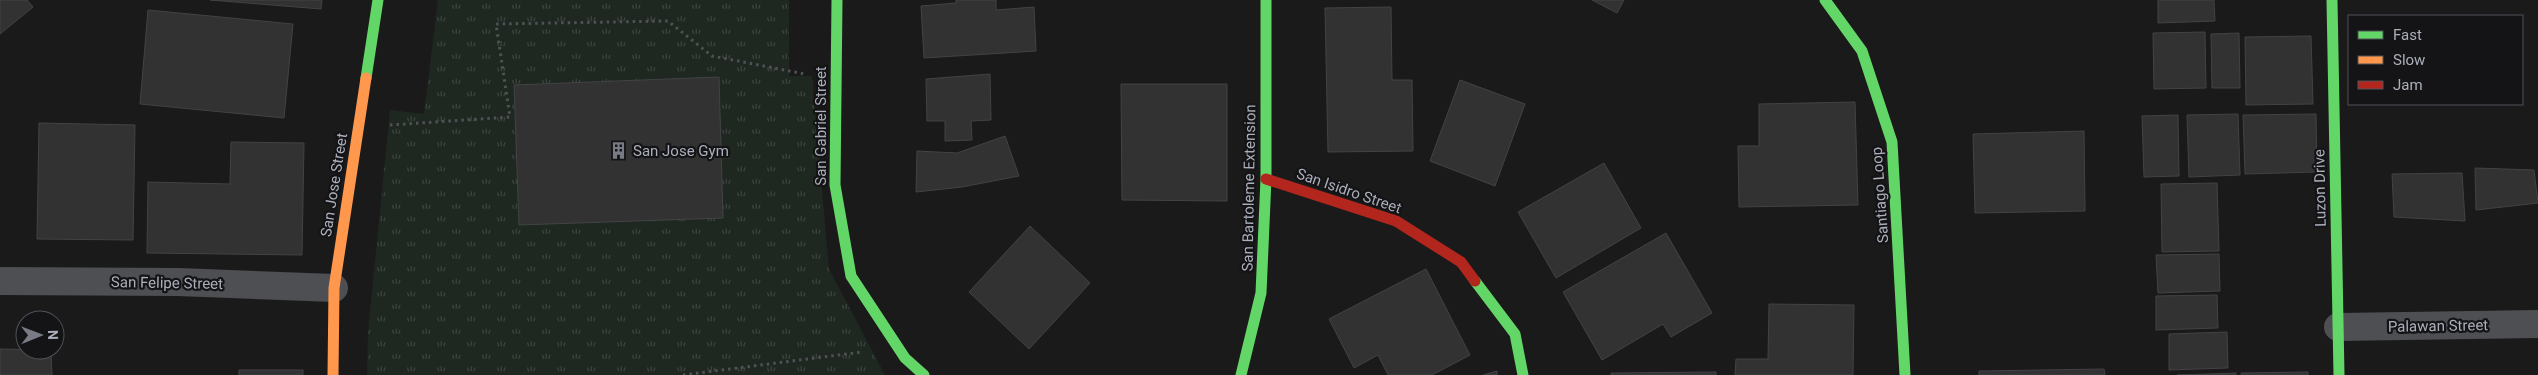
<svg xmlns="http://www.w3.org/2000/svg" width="2538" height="375" font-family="Roboto,sans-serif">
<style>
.park{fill:url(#park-tufts)}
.building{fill:#323232;stroke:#424346}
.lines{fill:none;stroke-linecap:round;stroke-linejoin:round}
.path{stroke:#505155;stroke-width:3;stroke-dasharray:2.5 4;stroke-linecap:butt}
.street{stroke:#4e4f53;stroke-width:28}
.fast{stroke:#63d668;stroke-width:11}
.slow{stroke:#ff974d;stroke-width:11}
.jam{stroke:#b3261e;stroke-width:11}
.labels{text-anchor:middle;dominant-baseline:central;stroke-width:4.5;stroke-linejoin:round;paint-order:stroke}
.street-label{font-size:15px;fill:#abafbb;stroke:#141416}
.poi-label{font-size:15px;fill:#abafbb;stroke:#141416;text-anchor:start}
</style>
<defs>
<pattern id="park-tufts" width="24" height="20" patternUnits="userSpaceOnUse" patternTransform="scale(1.25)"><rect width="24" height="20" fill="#1f2721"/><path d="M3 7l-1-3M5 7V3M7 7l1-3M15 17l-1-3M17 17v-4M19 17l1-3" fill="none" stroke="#3d443f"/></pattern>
</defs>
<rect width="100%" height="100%" fill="#1a1a1a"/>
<path class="park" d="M438,0H789V76H812L829,269L885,375H367L368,332L390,110L424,114Z"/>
<g class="building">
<path d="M0,0H27L33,7L0,34Z"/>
<path d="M210,0H322L321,9Z"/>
<path d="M956,0H996V10L1034,7L1036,51L924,58L921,6L956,3Z"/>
<path d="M1592,0H1624L1617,13Z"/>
<path d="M2158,0H2214L2215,21L2158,23Z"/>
<path d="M1391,7L1392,80H1412L1413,151L1328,152L1325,8Z"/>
<path d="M148,10L293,24L284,118L140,104Z"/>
<path d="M2205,32L2206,88L2154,89L2153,33Z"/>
<path d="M2239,33L2240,88H2212L2211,34Z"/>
<path d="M2311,36L2313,104L2246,105L2245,37Z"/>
<path d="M990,74L991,120L971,121L972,140L945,141V121H927L926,79Z"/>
<path d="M719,77L723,218L519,225L514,85Z"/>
<path d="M1460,80L1525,104L1495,186L1430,161Z"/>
<path d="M1121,84H1227V201L1122,200Z"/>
<path d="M1855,102L1858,205L1739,207L1738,146H1759V104Z"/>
<path d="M2238,114L2240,175L2189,177L2187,115Z"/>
<path d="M2316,114L2317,172L2245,174L2243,115Z"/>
<path d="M2178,115L2179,176L2144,177L2142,116Z"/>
<path d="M39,123L135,125L133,240L37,239Z"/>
<path d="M2084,131L2085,211L1975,213L1973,134Z"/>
<path d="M1005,136L1019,176L962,187L916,192L917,151L957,153Z"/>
<path d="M231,142L304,143L302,255L147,253L148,182L230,184Z"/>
<path d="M1604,163L1641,228L1556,278L1518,212Z"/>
<path d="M2475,168L2534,170L2538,203L2476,210Z"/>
<path d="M2462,173L2465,221L2394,217L2392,174Z"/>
<path d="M2217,183L2219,251L2162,252L2161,184Z"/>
<path d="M1030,226L1090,283L1029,349L969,292Z"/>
<path d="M1666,233L1712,313L1671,337L1663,324L1602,360L1563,292Z"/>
<path d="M2219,254L2220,291L2158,293L2156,255Z"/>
<path d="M1426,269L1470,355L1432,375H1388L1378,355L1354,368L1329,319Z"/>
<path d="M2217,295L2218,328L2156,330V296Z"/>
<path d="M1769,304L1854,305L1853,375H1735L1736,359H1768Z"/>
<path d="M2227,332L2228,368L2169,370V334Z"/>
<path d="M0,349L51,350L52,375H0Z"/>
<path d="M2104,369L2105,375H1979V371Z"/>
<rect x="239" y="370" width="64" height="5"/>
<path d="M1497,371V375H1483Z"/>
<path d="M1716,372V375H1611V373Z"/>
<path d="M2308,372V375H2241V373Z"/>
<path d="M2236,373V375H2177Z"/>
</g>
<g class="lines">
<g class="path">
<path d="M390,125L510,117L496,24L668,21L712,56L805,74"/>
<path d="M683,375L862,352"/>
</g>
<g class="street">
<path d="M0,281L178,282L334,288"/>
<path d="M2338,327L2538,324"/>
</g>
<g class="fast">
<path d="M837,0L835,185L851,276L905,358L924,375"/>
<path d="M1825,0L1862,51L1892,142L1905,375"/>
<path d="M2332,0L2339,375"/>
<path d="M366,78L378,0"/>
<path d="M1475,281L1515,334L1523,375"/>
<path d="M1241,375L1261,293L1266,179V0"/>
</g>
<path class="slow" d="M333,375L334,288L366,78"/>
<path class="jam" d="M1266,179L1396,221L1461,262L1475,281"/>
</g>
<defs>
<symbol id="building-bare" viewBox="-9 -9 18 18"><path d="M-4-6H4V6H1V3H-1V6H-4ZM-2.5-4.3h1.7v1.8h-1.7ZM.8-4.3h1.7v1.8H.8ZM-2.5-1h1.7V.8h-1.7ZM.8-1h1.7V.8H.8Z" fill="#787b83" stroke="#141416" stroke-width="2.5" paint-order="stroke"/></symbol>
</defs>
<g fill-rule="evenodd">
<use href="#building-bare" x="606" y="138" width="25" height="25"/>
</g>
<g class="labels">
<g class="street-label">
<text transform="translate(821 126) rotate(-90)">San Gabriel Street</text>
<text transform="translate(334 185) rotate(-81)">San Jose Street</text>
<text transform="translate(1249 188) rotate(-89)">San Bartoleme Extension</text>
<text transform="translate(2320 188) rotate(-91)">Luzon Drive</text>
<text transform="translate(1349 191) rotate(19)">San Isidro Street</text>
<text transform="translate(1880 195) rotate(-94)">Santiago Loop</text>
<text transform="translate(167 283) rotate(1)">San Felipe Street</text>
<text transform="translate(2438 326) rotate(-1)">Palawan Street</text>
</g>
<g class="poi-label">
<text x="633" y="151">San Jose Gym</text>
</g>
</g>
<rect x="2348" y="15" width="175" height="90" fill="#141416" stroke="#505258"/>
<rect x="2358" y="31" width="25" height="8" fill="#63d668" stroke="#505258"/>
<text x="2393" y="40" font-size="15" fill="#abafbb">Fast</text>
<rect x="2358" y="56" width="25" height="8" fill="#ff974d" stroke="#505258"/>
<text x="2393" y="65" font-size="15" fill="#abafbb">Slow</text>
<rect x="2358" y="81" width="25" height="8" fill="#b3261e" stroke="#505258"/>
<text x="2393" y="90" font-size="15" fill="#abafbb">Jam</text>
<g transform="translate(40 335) rotate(89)"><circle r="24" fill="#141416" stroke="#505258"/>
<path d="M0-4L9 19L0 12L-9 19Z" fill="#787b83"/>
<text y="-8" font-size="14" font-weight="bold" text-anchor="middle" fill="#abafbb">N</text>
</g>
</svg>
